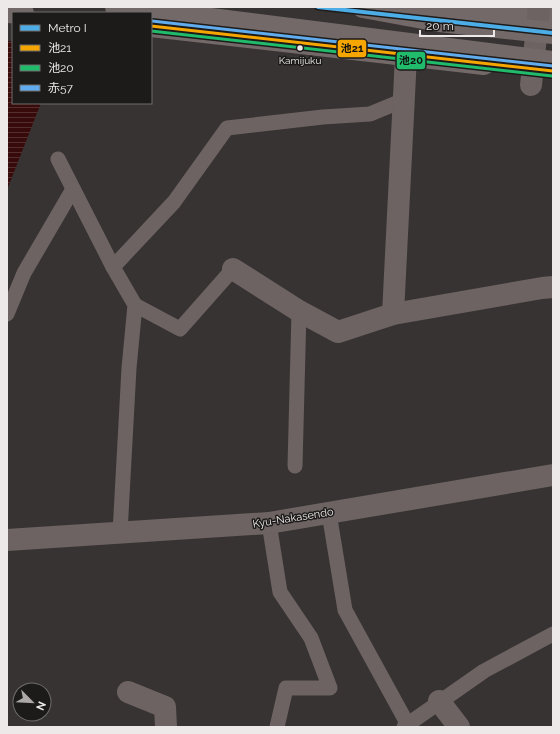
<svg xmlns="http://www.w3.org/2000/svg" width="560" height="734" font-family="Raleway,'Noto Sans JP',sans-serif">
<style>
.water{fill:url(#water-rules)}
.pier{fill:#373332}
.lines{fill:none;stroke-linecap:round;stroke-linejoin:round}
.lane{stroke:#6c6362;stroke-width:15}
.street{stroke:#6c6362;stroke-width:22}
.highway{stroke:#726968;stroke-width:22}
.street-bridge{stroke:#6c6362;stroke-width:22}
.highway-bridge{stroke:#726968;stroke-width:22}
.bus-1-casing{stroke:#1d1b1a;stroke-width:6}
.bus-2-casing{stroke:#1d1b1a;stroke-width:6}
.bus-3-casing{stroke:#1d1b1a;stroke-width:6}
.bus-1{stroke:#f7a600;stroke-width:3}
.bus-2{stroke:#20bc6c;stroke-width:3}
.bus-3{stroke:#60acee;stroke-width:3}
.metro-1-casing{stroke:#1d1b1a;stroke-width:7}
.metro-1{stroke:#4dade7;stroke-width:4}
.bus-dot{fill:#ede9e9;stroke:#1d1b1a;stroke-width:1.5}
.labels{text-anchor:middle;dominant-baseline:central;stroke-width:3;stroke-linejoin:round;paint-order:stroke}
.bus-label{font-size:10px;fill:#ede9e9;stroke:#1d1b1a}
.street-label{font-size:11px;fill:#ede9e9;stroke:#1d1b1a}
.line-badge{stroke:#1d1b1a;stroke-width:1.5}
.pale-badge-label{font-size:11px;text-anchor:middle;font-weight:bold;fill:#111}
</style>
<defs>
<pattern id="water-rules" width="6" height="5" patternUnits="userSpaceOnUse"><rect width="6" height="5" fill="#380b0b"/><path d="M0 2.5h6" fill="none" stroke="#552f2f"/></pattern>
</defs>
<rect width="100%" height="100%" fill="#373332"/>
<path class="water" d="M13,13V103H41L7,190V24Z"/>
<path class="pier" d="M8,7H73L72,13H13V41H7Z"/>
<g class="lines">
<g class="lane">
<path d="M58,159L113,267L135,305L129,368L120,533"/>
<path d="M113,267L174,202L227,128L323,117L370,114L404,100"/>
<path d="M135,305L180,329L233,269"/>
<path d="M7,314L24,273L73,189"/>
<path d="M295,466L299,311"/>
<path d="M329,513L345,610L407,723"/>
<path d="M269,523L280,592L311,638L330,688H286L277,727"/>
<path d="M404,727L484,671L553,634"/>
</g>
<g class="street">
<path d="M233,269L299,311L338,332L393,314L542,288L553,287"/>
<path d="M393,314L406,56"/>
<path d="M7,540L269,523L553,475"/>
<path d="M128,692L165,707L166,727"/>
<path d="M439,701L459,727"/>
</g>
<g class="highway">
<path d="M436,7L553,19"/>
<path d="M7,12L23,13"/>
<path d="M151,26L484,64"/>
</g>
<path class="street-bridge" d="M531,85L539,7"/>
<g class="highway-bridge">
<path d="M116,7L552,62"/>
<path d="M363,7L439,21L553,33"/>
</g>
<defs>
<path id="bus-1" d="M151,26L553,71"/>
<path id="bus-2" d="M151,31L552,76"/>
<path id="bus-3" d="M152,21L553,66"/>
</defs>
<use href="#bus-1" class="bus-1-casing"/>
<use href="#bus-2" class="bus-2-casing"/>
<use href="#bus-3" class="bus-3-casing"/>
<use href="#bus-1" class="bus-1"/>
<use href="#bus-2" class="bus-2"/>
<use href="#bus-3" class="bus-3"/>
<defs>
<path id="metro-1" d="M318,7L553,33"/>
</defs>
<use href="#metro-1" class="metro-1-casing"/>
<use href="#metro-1" class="metro-1"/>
</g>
<circle class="bus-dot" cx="300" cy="48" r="3.5"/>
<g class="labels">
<g class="bus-label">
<text x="300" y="60">Kamijuku</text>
</g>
<g class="street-label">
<text transform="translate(293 518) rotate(-9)">Kyu-Nakasendo</text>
</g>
</g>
<g class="line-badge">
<rect x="337" y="39" width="30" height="19" rx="4" fill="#f7a600"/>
<rect x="396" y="51" width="30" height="19" rx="4" fill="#20bc6c"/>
</g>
<g class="pale-badge-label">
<text x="352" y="52">池21</text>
<text x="411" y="64">池20</text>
</g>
<rect width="560" height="734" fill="none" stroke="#ede9e9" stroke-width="16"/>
<rect x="12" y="12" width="140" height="92" fill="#1d1b1a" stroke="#706d6d"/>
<rect x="20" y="25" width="20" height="6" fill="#4dade7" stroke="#706d6d"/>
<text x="48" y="32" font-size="12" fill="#ede9e9">Metro I</text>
<rect x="20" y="45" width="20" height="6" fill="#f7a600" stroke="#706d6d"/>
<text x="48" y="52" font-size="12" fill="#ede9e9">池21</text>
<rect x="20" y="65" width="20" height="6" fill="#20bc6c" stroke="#706d6d"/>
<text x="48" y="72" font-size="12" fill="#ede9e9">池20</text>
<rect x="20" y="85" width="20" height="6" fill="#60acee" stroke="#706d6d"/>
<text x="48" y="92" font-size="12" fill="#ede9e9">赤57</text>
<g transform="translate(32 702) rotate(114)"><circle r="19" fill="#1d1b1a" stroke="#706d6d"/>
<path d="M0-3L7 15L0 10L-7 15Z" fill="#ada9a9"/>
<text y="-6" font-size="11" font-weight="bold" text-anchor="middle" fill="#ede9e9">N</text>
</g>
<path d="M420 30v6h74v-6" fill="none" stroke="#ede9e9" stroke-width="2"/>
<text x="426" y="30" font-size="12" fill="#ede9e9" stroke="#1d1b1a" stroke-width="3" paint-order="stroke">20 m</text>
</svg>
